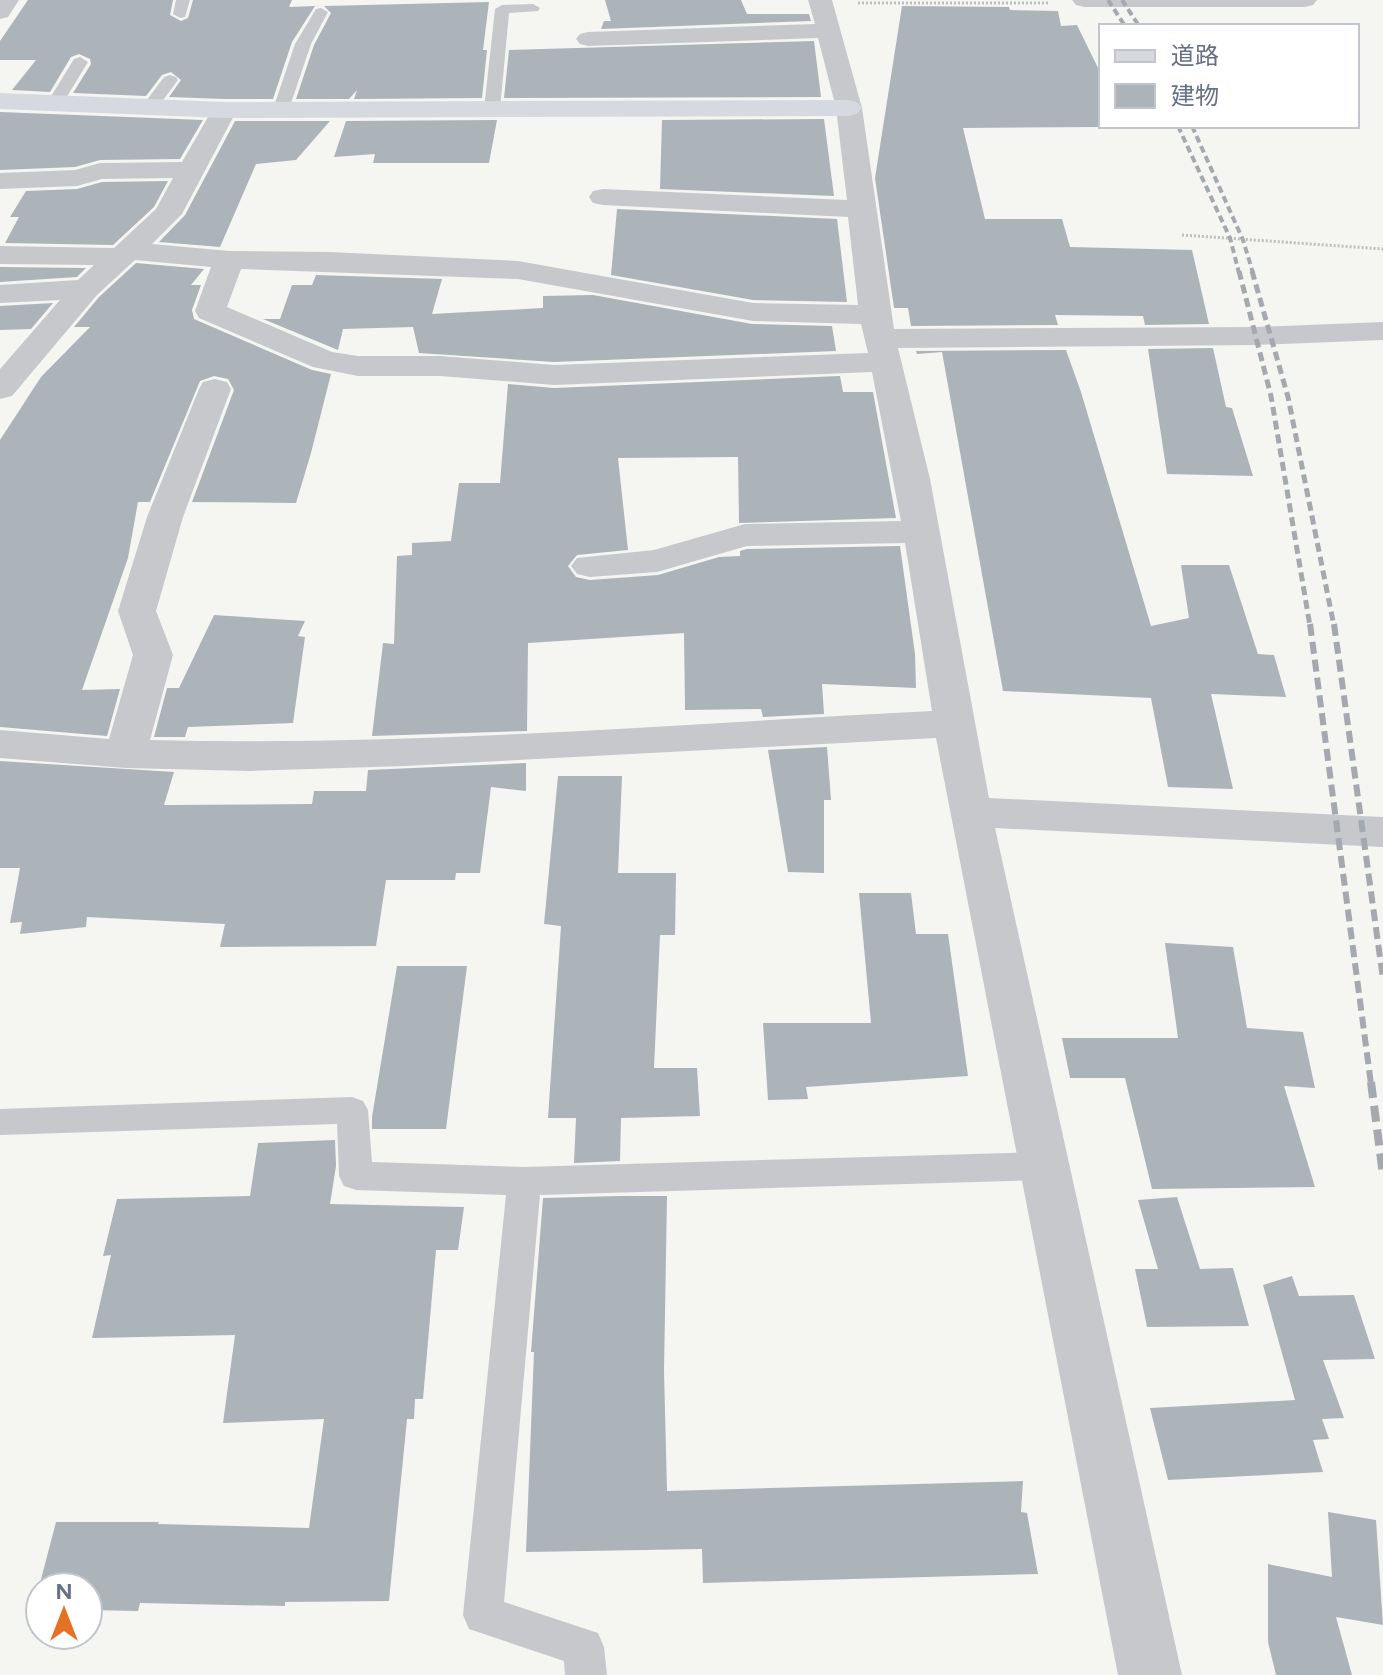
<svg xmlns="http://www.w3.org/2000/svg" width="1383" height="1675" font-family="Figtree,'Noto Sans JP',sans-serif">
<style>
.building{fill:#acb3b9}
.lines{fill:none;stroke-linecap:round;stroke-linejoin:round}
.path{stroke:#bdbec1;stroke-width:3;stroke-dasharray:2 2;stroke-linecap:butt}
.lane{fill:#c6c8cc;fill-rule:evenodd}
.street{fill:#c6c8cc;fill-rule:evenodd}
.secondary{fill:#d6d9df;fill-rule:evenodd}
.rail-far3{stroke:#a4a8af;stroke-width:4;stroke-dasharray:7 4;stroke-linecap:butt}
.rail-far2{stroke:#a4a8af;stroke-width:5;stroke-dasharray:9 5;stroke-linecap:butt}
.rail-far1{stroke:#a4a8af;stroke-width:6;stroke-dasharray:12 6;stroke-linecap:butt}
.rail{stroke:#a4a8af;stroke-width:8;stroke-dasharray:16 8;stroke-linecap:butt}
</style>
<rect width="100%" height="100%" fill="#f5f6f2"/>
<g class="building">
<path d="M28,0H173L170,15L181,21L188,18L193,0H292L289,7L315,6L292,42L273,99H224L169,97L181,80L171,72L162,75L146,96L73,93L91,64L90,59L79,54L71,57L50,92L12,90L36,60H0V41Z"/>
<path d="M605,0H741L747,14H809L811,21L601,29L604,21H611Z"/>
<path d="M489,2L483,50H487L482,98L354,99L357,90L349,99H296L314,45L331,13L324,6Z"/>
<path d="M902,6L1009,7L1010,10L1058,11L1061,26L1077,25L1101,74V127L963,128L985,219H1062L1070,247L1192,250L1209,324L1145,325L1143,316L1055,315L1058,325L911,326L908,308H894L875,178Z"/>
<path d="M814,41L821,97L504,98L509,50Z"/>
<path d="M0,112L203,120L180,159L100,160L75,167L0,170Z"/>
<path d="M824,119L834,196L660,189L662,120Z"/>
<path d="M497,120L489,163H373L375,154L334,157L346,121Z"/>
<path d="M235,121H330L296,160L256,164L220,247L159,242L185,215Z"/>
<path d="M168,181L154,207L113,245L5,243L19,217H10L26,191L77,189L102,182Z"/>
<path d="M617,209L837,219L847,302L753,300L611,275Z"/>
<path d="M136,263L204,269L191,285H201L192,310L194,319L312,370L331,374L311,453L296,503L192,502L234,390L228,379L214,376L200,381L150,502H138L128,558L82,690L120,689L107,736L0,727V440L41,377L90,327H74L99,297Z"/>
<path d="M0,267L86,268L77,277L0,282Z"/>
<path d="M316,275L442,279L432,314L543,308V296L593,295L752,324L832,326L836,351L554,362L419,353L413,327L343,329L338,350L263,319H280L292,285H312Z"/>
<path d="M53,303L31,329L0,330V306Z"/>
<path d="M1213,348L1226,407L1232,408L1253,476L1167,474L1148,349Z"/>
<path d="M1066,350L1081,392L1151,626L1189,618L1181,565H1229L1258,654L1274,655L1286,697L1211,694L1233,789L1168,787L1151,698L1003,691L942,352L917,354L916,351Z"/>
<path d="M840,376L843,392H873L896,518L739,523L738,457L618,458L628,550L577,555L568,566L576,577L590,580L658,575L719,557L740,556V551L747,549L900,546L915,654L916,688L822,684L824,714L763,717L761,709L685,710L684,633L528,643L527,731L372,736L383,643L394,644L397,556L412,555V543L451,541L459,483H500L508,384L554,388Z"/>
<path d="M214,615L305,621L298,636L305,637L293,723L188,727L185,737H154L167,688H179Z"/>
<path d="M827,747L831,800H824V873L788,872L768,750Z"/>
<path d="M0,761L174,772L164,805L312,804L314,791H366L368,770L526,763V791L491,787L480,873H456L455,880H386L376,946L220,947L225,924L87,917L86,927L20,934L22,922L10,923L20,868H0Z"/>
<path d="M558,776H622L618,873H676L675,935H660L654,1068H697L700,1116L621,1118L620,1161L574,1163L576,1118H548L561,926L544,924Z"/>
<path d="M859,893H911L916,934H948L968,1076L806,1087L808,1099L768,1100L763,1023H871Z"/>
<path d="M1165,943L1233,947L1247,1028L1303,1032L1315,1088L1284,1086L1315,1187L1152,1189L1125,1078H1070L1062,1038H1178Z"/>
<path d="M397,966H467L446,1129H372V1117Z"/>
<path d="M335,1140L336,1166L330,1204L464,1207L458,1250H436L423,1399H415L414,1419H407L389,1601L285,1602V1606L140,1603L138,1611L88,1610V1587H40V1610H33L56,1522H159L158,1524L309,1528L324,1419L223,1423L235,1335L92,1338L111,1255L103,1256L117,1199L250,1196L258,1143Z"/>
<path d="M619,1196H667L664,1371L667,1491L1023,1481L1021,1512L1027,1513L1038,1574L703,1583L702,1549L526,1552L534,1352H531L543,1198Z"/>
<path d="M1177,1197L1200,1269L1233,1268L1249,1326L1147,1327L1135,1269H1158L1138,1200Z"/>
<path d="M1292,1276L1299,1296L1354,1295L1375,1359L1323,1360L1344,1418L1322,1419L1329,1439L1313,1440L1323,1472L1168,1480L1150,1408L1295,1400L1263,1285Z"/>
<path d="M1328,1512L1376,1520L1383,1625L1336,1617L1352,1675H1276L1268,1642V1564L1332,1577Z"/>
</g>
<g class="lines">
<g class="path">
<path d="M858,3H1048"/>
<path d="M1182,235L1383,249"/>
</g>
<g class="lane">
<path d="M176,0H190L185,17L180,18L173,14Z"/>
<path d="M533,4L540,8L538,11L509,13L500,109L498,112H486L484,109L495,9L502,5Z"/>
<path d="M321,8L328,12L311,44L289,109L287,112H275L273,109L295,44L316,9Z"/>
<path d="M80,57L88,62L63,103L61,106H49L47,103L74,59Z"/>
<path d="M170,75L176,77L178,80L155,111H143L141,108L164,77Z"/>
<path d="M352,1097L363,1101L368,1110L372,1162L524,1167L1042,1152L1054,1156L1059,1166L1054,1176L1042,1180L540,1195L504,1602L598,1633L604,1647L607,1675H565L564,1661L469,1629L463,1615L506,1195L356,1190L344,1186L339,1176L337,1124L0,1135V1109Z"/>
</g>
<g class="street">
<path d="M0,0H19L8,17L0,19Z"/>
<path d="M808,0H832L862,108L894,329L1256,327L1383,322V340L1256,345L898,348L930,479L989,798L1383,817V847L995,828L1182,1675H1118L936,738L405,766L249,771L126,768L0,758V730L109,739L133,655L118,611L147,517L199,389L203,382L215,379L227,382L231,389L183,517L156,611L173,655L150,740C411,747 672,724 932,711L905,543L747,546L657,572L590,577L577,574L571,566L577,558L654,550L745,524L901,521L872,372L554,385L440,376H358L313,367L199,318L195,311L211,267L135,260L97,295L12,396L0,399V369L60,300L0,303V285L78,280L94,265L0,264V246L114,248L156,209L173,178L102,179L77,186L0,189V173L75,170L100,163L182,162L215,105H233L237,110L182,214L152,244L229,251L330,252L518,261L753,303L858,305L848,217L603,205L593,203L589,197L593,191L603,189L847,200L836,108L818,38L588,46L580,44L576,39L580,34L588,32L815,24ZM241,269L518,279L753,321L861,324L868,353L554,365L440,356H358L332,352L227,307Z"/>
<path d="M1072,0H1317L1313,5L1305,7H1084L1076,5Z"/>
</g>
<path class="secondary" d="M0,93L224,102L849,100L858,103L862,108L858,113L849,116L224,118L0,109Z"/>
<g class="rail-far3">
<path d="M1108,0L1125,26"/>
<path d="M1122,0L1139,26"/>
<path d="M1178,126L1230,238L1239,273"/>
<path d="M1192,126L1243,240L1253,273"/>
</g>
<g class="rail-far2">
<path d="M1239,271L1271,396L1310,626"/>
<path d="M1252,271L1288,397L1334,626"/>
</g>
<g class="rail-far1">
<path d="M1310,624L1371,1084"/>
<path d="M1334,624L1383,979"/>
</g>
<path class="rail" d="M1371,1082L1383,1175"/>
</g>
<rect x="1099" y="24" width="260" height="104" fill="#ffffff" stroke="#c1c6ce" stroke-width="2"/>
<rect x="1115" y="50" width="40" height="12" fill="#d6d9df" stroke="#c1c6ce" stroke-width="2"/>
<text x="1171" y="64" font-size="24" fill="#657184">道路</text>
<rect x="1115" y="84" width="40" height="24" fill="#acb3b9" stroke="#c1c6ce" stroke-width="2"/>
<text x="1171" y="104" font-size="24" fill="#657184">建物</text>
<g transform="translate(64 1611)"><circle r="38" fill="#ffffff" stroke="#c1c6ce" stroke-width="2"/>
<path d="M0-6L14 30L0 20L-14 30Z" fill="#e57224"/>
<text y="-12" font-size="22" font-weight="bold" text-anchor="middle" fill="#657184">N</text>
</g>
</svg>
